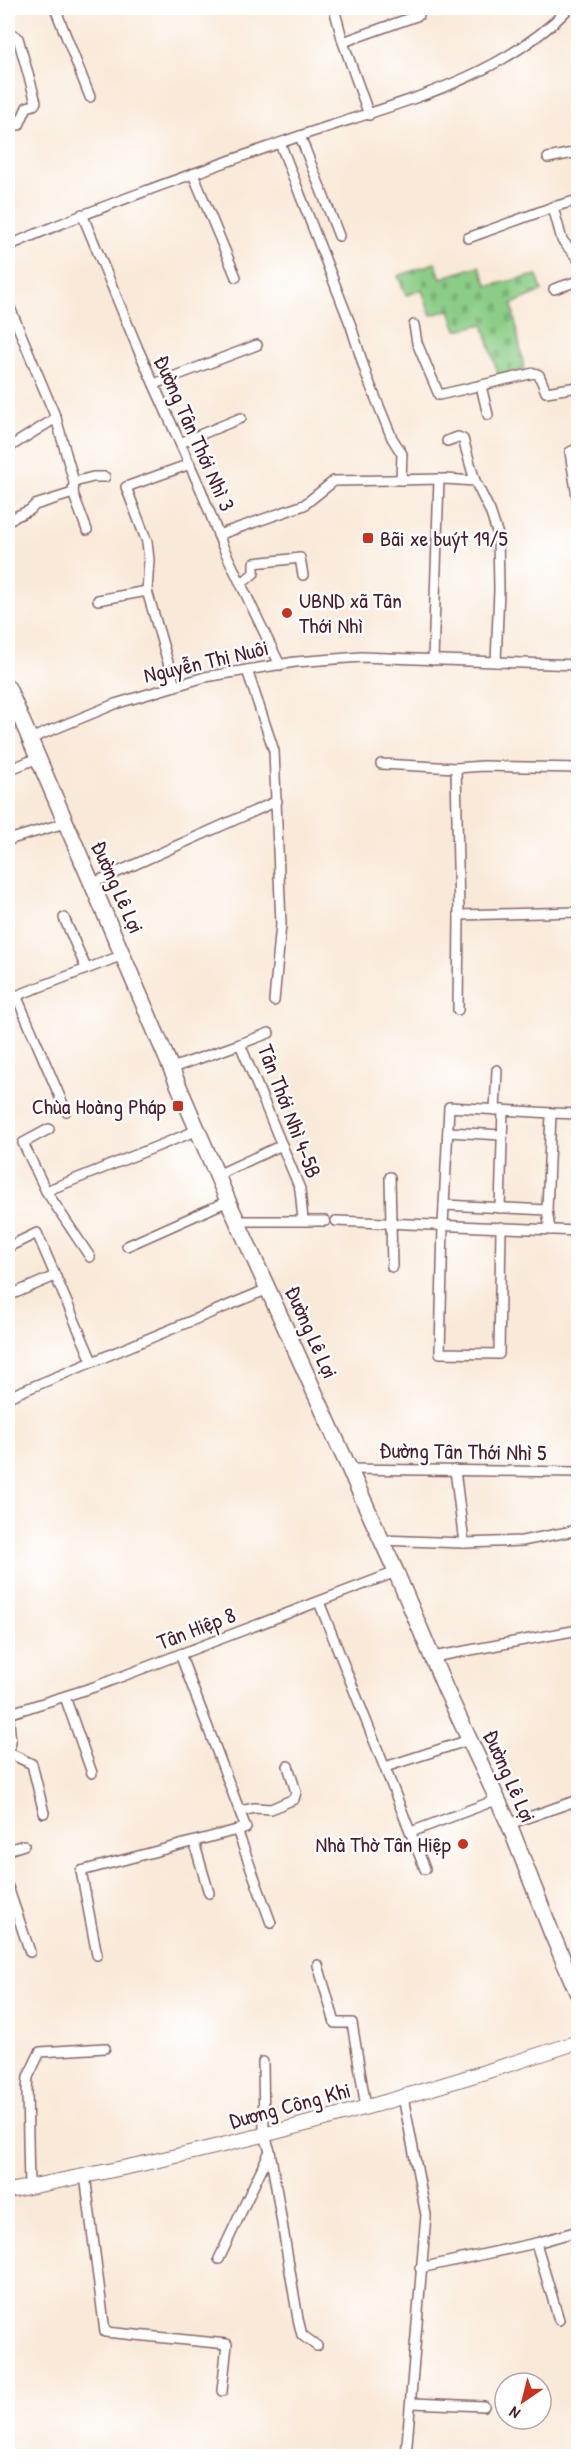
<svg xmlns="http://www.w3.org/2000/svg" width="586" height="2464" font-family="'Patrick Hand',sans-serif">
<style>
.cemetery{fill:url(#cemetery-stones);stroke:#6a7658;stroke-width:1.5}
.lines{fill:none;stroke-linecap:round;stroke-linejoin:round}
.street-casing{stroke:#876668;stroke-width:12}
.secondary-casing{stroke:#876668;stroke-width:16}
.primary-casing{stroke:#876668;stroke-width:18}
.street{stroke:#fff;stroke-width:9}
.secondary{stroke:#fff;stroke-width:14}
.primary{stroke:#fff;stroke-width:15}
.poi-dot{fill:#c8321e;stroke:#fff;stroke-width:2}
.labels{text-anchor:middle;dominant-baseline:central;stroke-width:5;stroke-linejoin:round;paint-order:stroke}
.street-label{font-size:22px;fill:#4a1f2b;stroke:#fff}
.poi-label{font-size:22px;fill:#4a1f2b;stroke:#fff;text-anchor:start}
</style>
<defs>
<pattern id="cemetery-stones" width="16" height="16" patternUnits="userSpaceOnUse" patternTransform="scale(1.5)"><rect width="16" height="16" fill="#8bcd86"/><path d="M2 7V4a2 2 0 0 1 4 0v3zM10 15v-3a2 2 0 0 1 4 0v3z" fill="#79b074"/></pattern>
</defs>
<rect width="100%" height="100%" fill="#fff"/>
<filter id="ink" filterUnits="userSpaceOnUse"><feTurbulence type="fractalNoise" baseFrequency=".0167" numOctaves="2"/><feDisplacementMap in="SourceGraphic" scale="12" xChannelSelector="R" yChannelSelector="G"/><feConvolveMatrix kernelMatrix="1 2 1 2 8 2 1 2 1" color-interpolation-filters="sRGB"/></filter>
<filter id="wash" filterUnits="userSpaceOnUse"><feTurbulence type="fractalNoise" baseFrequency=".008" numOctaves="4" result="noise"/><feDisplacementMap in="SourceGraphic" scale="24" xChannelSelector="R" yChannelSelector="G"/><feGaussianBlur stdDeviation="1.35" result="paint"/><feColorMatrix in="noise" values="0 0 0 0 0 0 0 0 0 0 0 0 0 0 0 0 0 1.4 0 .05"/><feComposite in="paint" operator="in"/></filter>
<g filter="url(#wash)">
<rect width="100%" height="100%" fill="#f9e9d8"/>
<path class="cemetery" d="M435,263L441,278L479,266L488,286L537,275L542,291L512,304L524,369L499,377L483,324L457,330L450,310L431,315L422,290L406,295L398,276Z"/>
</g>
<g filter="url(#ink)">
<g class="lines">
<defs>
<g id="street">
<path d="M55,8L90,97"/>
<path d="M334,8L343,42"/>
<path d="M8,35H14L18,38L36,102L34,105L27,107L19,125H8"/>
<path d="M369,115L343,42L419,15"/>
<path d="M300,136L339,236"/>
<path d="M280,143L351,326L367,377L392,438L402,454L401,480"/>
<path d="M548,158L578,152"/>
<path d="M193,174L236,277"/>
<path d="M578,200L553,207L562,240L578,259"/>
<path d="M82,214L138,349L201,490L223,547L280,665"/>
<path d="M468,238L553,207"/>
<path d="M8,246C102,205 200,171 297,137C392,104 498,82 569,8"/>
<path d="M554,289L578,281"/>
<path d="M8,303L56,418L74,482L73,493L87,530"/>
<path d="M414,325L417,343L439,395L534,373L539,375L546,392L578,387"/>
<path d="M154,384L257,345"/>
<path d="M481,386L488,415"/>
<path d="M447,441L458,437L463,439L475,481"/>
<path d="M180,443L241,418"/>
<path d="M8,448L56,418"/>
<path d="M578,448L570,452L578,503"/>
<path d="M74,482L93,477H105"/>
<path d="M8,520L30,510L35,505L73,493"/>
<path d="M218,535L304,505L334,481L445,479L475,481L490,511L498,535L499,590L496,662"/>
<path d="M241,584L254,573V563L300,558L303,575"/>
<path d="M147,591L149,560L147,542L126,487L190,464"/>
<path d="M98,600L147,591L175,686"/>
<path d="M433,660L439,479"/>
<path d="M247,670L274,751L281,924L274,1001"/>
<path d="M30,739L115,704L205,677L295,662L361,657L578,665"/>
<path d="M381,764L456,768"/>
<path d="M578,768L483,766L456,768L459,915L578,912"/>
<path d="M8,770L38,758"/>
<path d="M8,840L65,823"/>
<path d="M91,884L277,801"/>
<path d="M64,918L86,968"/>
<path d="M16,995L66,1111"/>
<path d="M8,999L123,955"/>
<path d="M458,1010L459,915"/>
<path d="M269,1033L240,1044L300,1189L303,1220"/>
<path d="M172,1068L240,1044"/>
<path d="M495,1110L497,1070"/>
<path d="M551,1113L578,1114"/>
<path d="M49,1129L23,1143L46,1191L198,1130"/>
<path d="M448,1132L502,1135"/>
<path d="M217,1175L282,1145"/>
<path d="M390,1177L392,1267"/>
<path d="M46,1191L90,1257"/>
<path d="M444,1205L547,1210L550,1230"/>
<path d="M500,1208L503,1110"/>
<path d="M238,1221H325"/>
<path d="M336,1221L578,1231"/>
<path d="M501,1227L499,1354L440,1353L443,1225L449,1107L551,1113L547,1210"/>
<path d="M127,1246L228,1201"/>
<path d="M8,1247L37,1233L92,1361"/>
<path d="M8,1296L55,1276"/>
<path d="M8,1397L268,1289"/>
<path d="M347,1469L578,1472"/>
<path d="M455,1470L464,1543"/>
<path d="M380,1540L464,1543L522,1541L578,1530"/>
<path d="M319,1602L425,1869"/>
<path d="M180,1654L246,1828L237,1830L271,1923"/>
<path d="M433,1657L578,1630"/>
<path d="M65,1697L92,1773"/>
<path d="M8,1713L11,1742L8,1755"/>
<path d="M8,1714L94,1687L396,1572"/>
<path d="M9,1753L32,1764L44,1813"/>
<path d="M385,1767L469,1740"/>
<path d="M240,1811L255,1808L271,1809L294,1799L296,1792L288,1766"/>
<path d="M509,1824L578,1800"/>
<path d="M411,1832L496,1800"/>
<path d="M194,1842L209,1893"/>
<path d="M8,1850L24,1845"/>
<path d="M8,1887L30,1952"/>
<path d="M97,1955L81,1871L237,1830"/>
<path d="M318,1965L335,2023H352L366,2107"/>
<path d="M263,2062L264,2133L270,2151L298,2319L302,2335L317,2346"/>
<path d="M403,2097L426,2215L406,2456"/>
<path d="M85,2175L105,2332L227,2344L222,2391"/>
<path d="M29,2187L27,2090L28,2077L40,2052L105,2048"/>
<path d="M536,2243L559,2320"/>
<path d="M219,2259L270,2151"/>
<path d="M420,2268L536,2243L578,2231"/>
<path d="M412,2403L484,2406"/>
</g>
<path id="secondary" d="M8,2191C62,2180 118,2170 172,2157C309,2126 445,2086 578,2042"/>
<path id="primary" d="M8,688L228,1201L396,1572L446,1690L509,1824L552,1934L578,1994"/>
</defs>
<use href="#street" class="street-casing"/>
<use href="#secondary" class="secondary-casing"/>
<use href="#primary" class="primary-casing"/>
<use href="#street" class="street"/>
<use href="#secondary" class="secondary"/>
<use href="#primary" class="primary"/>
</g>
</g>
<g class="poi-dot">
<rect x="362" y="532" width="12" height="12" rx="3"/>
<circle cx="287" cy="613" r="6"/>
<rect x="172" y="1100" width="12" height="12" rx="3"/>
<circle cx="463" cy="1844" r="6"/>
</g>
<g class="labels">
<g class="street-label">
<text transform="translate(195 433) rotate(66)">Đường Tân Thới Nhì 3</text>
<text transform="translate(206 661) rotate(-13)">Nguyễn Thị Nuôi</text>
<text transform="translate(118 887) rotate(66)">Đường Lê Lợi</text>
<text transform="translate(290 1111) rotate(69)">Tân Thới Nhì 4-5B</text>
<text transform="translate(312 1332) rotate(66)">Đường Lê Lợi</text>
<text transform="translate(463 1451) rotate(1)">Đường Tân Thới Nhì 5</text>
<text transform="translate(196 1628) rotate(-21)">Tân Hiệp 8</text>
<text transform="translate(510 1776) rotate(66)">Đường Lê Lợi</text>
<text transform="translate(290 2105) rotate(-15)">Dương Công Khi</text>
</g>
<g class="poi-label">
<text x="380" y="538">Bãi xe buýt 19/5</text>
<text x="299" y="600">UBND xã Tân<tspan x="299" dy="25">Thới Nhì</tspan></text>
<text x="166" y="1106" text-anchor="end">Chùa Hoàng Pháp</text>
<text x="451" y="1844" text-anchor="end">Nhà Thờ Tân Hiệp</text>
</g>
</g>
<rect width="586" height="2464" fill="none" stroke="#fff" stroke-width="30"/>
<g transform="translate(523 2401) rotate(215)"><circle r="28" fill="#ffffff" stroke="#b7a5aa" stroke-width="1.5"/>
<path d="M0-4.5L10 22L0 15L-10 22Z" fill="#c8321e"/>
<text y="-9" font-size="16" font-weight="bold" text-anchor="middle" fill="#4a1f2b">N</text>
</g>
</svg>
